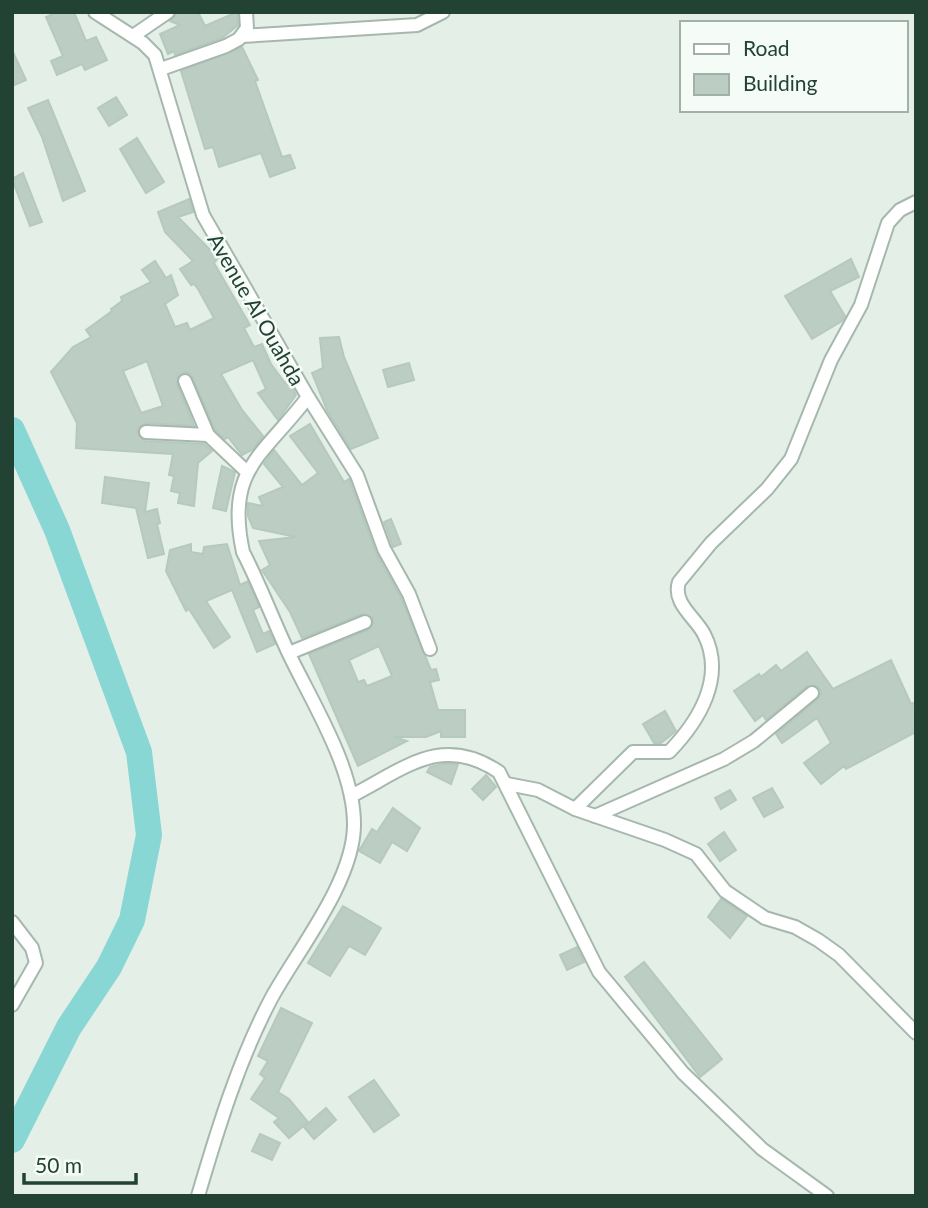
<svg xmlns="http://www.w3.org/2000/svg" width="928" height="1208" font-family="Lato,sans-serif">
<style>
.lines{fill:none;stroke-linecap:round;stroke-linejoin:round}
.river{stroke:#89d7d5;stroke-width:26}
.building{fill:#bccdc3;stroke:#b6c9be;stroke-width:2;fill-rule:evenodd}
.minor-casing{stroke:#a6b8ae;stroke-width:16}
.minor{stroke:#fff;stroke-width:12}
.labels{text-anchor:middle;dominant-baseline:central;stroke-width:5;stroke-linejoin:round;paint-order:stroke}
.street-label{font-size:21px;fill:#224234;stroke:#f5fbf7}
</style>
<rect width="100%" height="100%" fill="#e4efe8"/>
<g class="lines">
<path class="river" d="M12,430L57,530L139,752L149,835L132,920L109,967L69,1027L12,1140"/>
</g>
<g class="building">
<path d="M58,12H74L86,41L96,37L107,60L85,70L82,64L57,75L51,61L63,56L46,17Z"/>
<path d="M177,12H198L205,26L237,12L238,25L222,38L175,55L174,51L168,54L160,34L180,25L170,21Z"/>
<path d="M242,47L258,80L255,81L282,157L290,155L295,168L270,177L261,153L219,167L213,147L205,149L181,71Z"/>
<path d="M12,50L26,80L12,86Z"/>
<path d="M116,97L127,115L109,126L98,108Z"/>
<path d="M48,100L85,191L63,201L42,137L28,108Z"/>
<path d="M137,138L164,182L146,193L120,149Z"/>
<path d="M23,173L42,222L30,226L12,179Z"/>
<path d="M189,199L193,212L178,217L218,258L214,263L250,325L244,328L254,347L262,344L271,364L285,383L289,381L296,395L278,420L258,393L266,389L253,360L221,374L242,410L263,436L252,450L242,455L228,437L225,439L215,430L191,374L185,372L178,375L177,384L194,426L146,423L139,427L137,432L145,441L204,444L212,451L198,463L194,506L178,503L180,493L171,491L174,476L169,475L173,454L76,448L77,423L51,372L73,347L91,337L86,330L112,311L111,309L122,301L121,297L151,282L142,270L155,261L166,278L171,275L178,295L165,304L175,327L187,323L190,330L214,318L198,289L194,284L191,285L180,269L193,261L165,232L158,212ZM147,361L163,406L141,413L123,371Z"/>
<path d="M851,259L859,277L830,291L845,316L842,321L812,339L785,296Z"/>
<path d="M339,337L344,357L378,438L351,449L327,410L312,373L323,368L320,338Z"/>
<path d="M409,363L414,380L388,387L383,370Z"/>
<path d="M310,424L344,482L349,479L376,553L401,598L431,670L436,669L439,680L430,682L438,710H465V737H441V731L426,737H394L407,741L358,766L309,654L368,630L373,624V618L362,614L302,638L290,612L262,570L270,565L259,541L296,537L253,528L248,516V503L263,506L259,497L283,487L264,464L274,450L302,485L318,473L290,436ZM379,646L392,676L367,686L364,680L358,682L349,660Z"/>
<path d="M222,466L235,472L226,511L213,508Z"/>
<path d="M105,477L149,483L145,512L157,509L160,523L157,524L164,554L148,558L136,508L102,503Z"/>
<path d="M391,519L401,544L393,547L384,522Z"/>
<path d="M191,544V552L203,554L204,547L227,544L240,585L248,581L259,607L253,610L263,634L269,631L275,644L257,652L232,590L206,601L230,637L214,648L189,609L186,611L166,571L170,550Z"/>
<path d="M807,652L833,689L891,660L911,704L916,702V732L846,769L844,766L821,784L804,763L831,743L817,718L782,743L776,734L818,699L821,692L818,687L807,686L766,720L763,715L755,721L734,691L759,674L761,677L776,665L781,671Z"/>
<path d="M665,711L676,731L661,743H654L643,724Z"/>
<path d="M442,764H458L451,784L427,772L430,767Z"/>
<path d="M486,775L496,787L483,800L472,789Z"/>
<path d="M772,788L783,807L764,817L753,798Z"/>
<path d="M730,790L736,800L721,809L715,798Z"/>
<path d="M393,808L420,828L407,851L392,842L380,863L359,851L372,829L377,832Z"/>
<path d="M724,832L736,850L720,861L708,844Z"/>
<path d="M721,899L747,916L730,938L708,917Z"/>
<path d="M343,906L381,928L365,955L349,946L330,976L308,963Z"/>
<path d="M577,947L584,962L567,970L560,955Z"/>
<path d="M644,962L722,1059L700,1077L625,977Z"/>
<path d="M281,1008L312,1023L278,1092L289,1099L308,1122L289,1138L274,1122L279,1118L251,1099L265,1078L260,1074L268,1061L258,1056Z"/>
<path d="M374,1080L399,1115L374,1132L349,1097Z"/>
<path d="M326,1108L336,1120L314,1139L304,1127Z"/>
<path d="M260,1134L280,1143L272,1160L252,1151Z"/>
</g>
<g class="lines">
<defs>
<g id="minor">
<path d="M95,12L143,43L155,55L203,215L308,397C263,456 225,469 243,552C260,585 273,620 289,654C313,704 355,770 354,826C353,882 298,950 272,997C239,1059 218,1128 198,1196"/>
<path d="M133,36L168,12"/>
<path d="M242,36L417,25L443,12"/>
<path d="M161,69L226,46L239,39L247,28L246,12"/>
<path d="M185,381L208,435L247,472"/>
<path d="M308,397L357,475L384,549L409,594L430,649"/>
<path d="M146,432L208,435"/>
<path d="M289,653L365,622"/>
<path d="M507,784L538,790L575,809L665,840L696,854L725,891L765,918L795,927L818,940L839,955L916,1033"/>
<path d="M351,796C404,769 442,733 499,772L599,972L683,1073L762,1149L827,1196"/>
<path d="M575,809L633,752H669C699,721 726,677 704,634C695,617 672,603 679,582L711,543L767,489L791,459L831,360L861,305L888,223L900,210L916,202"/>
<path d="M595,816L724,759L754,741L812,693"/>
<path d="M12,922L32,948L36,963L12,1005"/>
</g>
</defs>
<use href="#minor" class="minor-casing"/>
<use href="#minor" class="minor"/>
</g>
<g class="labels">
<g class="street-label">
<text transform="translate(257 309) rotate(60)">Avenue Al Ouahda</text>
</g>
</g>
<rect width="928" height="1208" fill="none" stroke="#224234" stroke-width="28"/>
<rect x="680" y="21" width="228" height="91" fill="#f5fbf7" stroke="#a1b1a9" stroke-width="2"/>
<rect x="694" y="44" width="35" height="10" fill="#ffffff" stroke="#a1b1a9" stroke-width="2"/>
<text x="743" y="56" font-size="21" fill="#224234">Road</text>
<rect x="694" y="74" width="35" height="21" fill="#bccdc3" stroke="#a1b1a9" stroke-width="2"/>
<text x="743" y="91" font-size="21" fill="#224234">Building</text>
<path d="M24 1173v10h112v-10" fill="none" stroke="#224234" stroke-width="3.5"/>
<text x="35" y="1173" font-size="21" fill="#224234" stroke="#f5fbf7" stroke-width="5" paint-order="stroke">50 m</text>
</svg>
